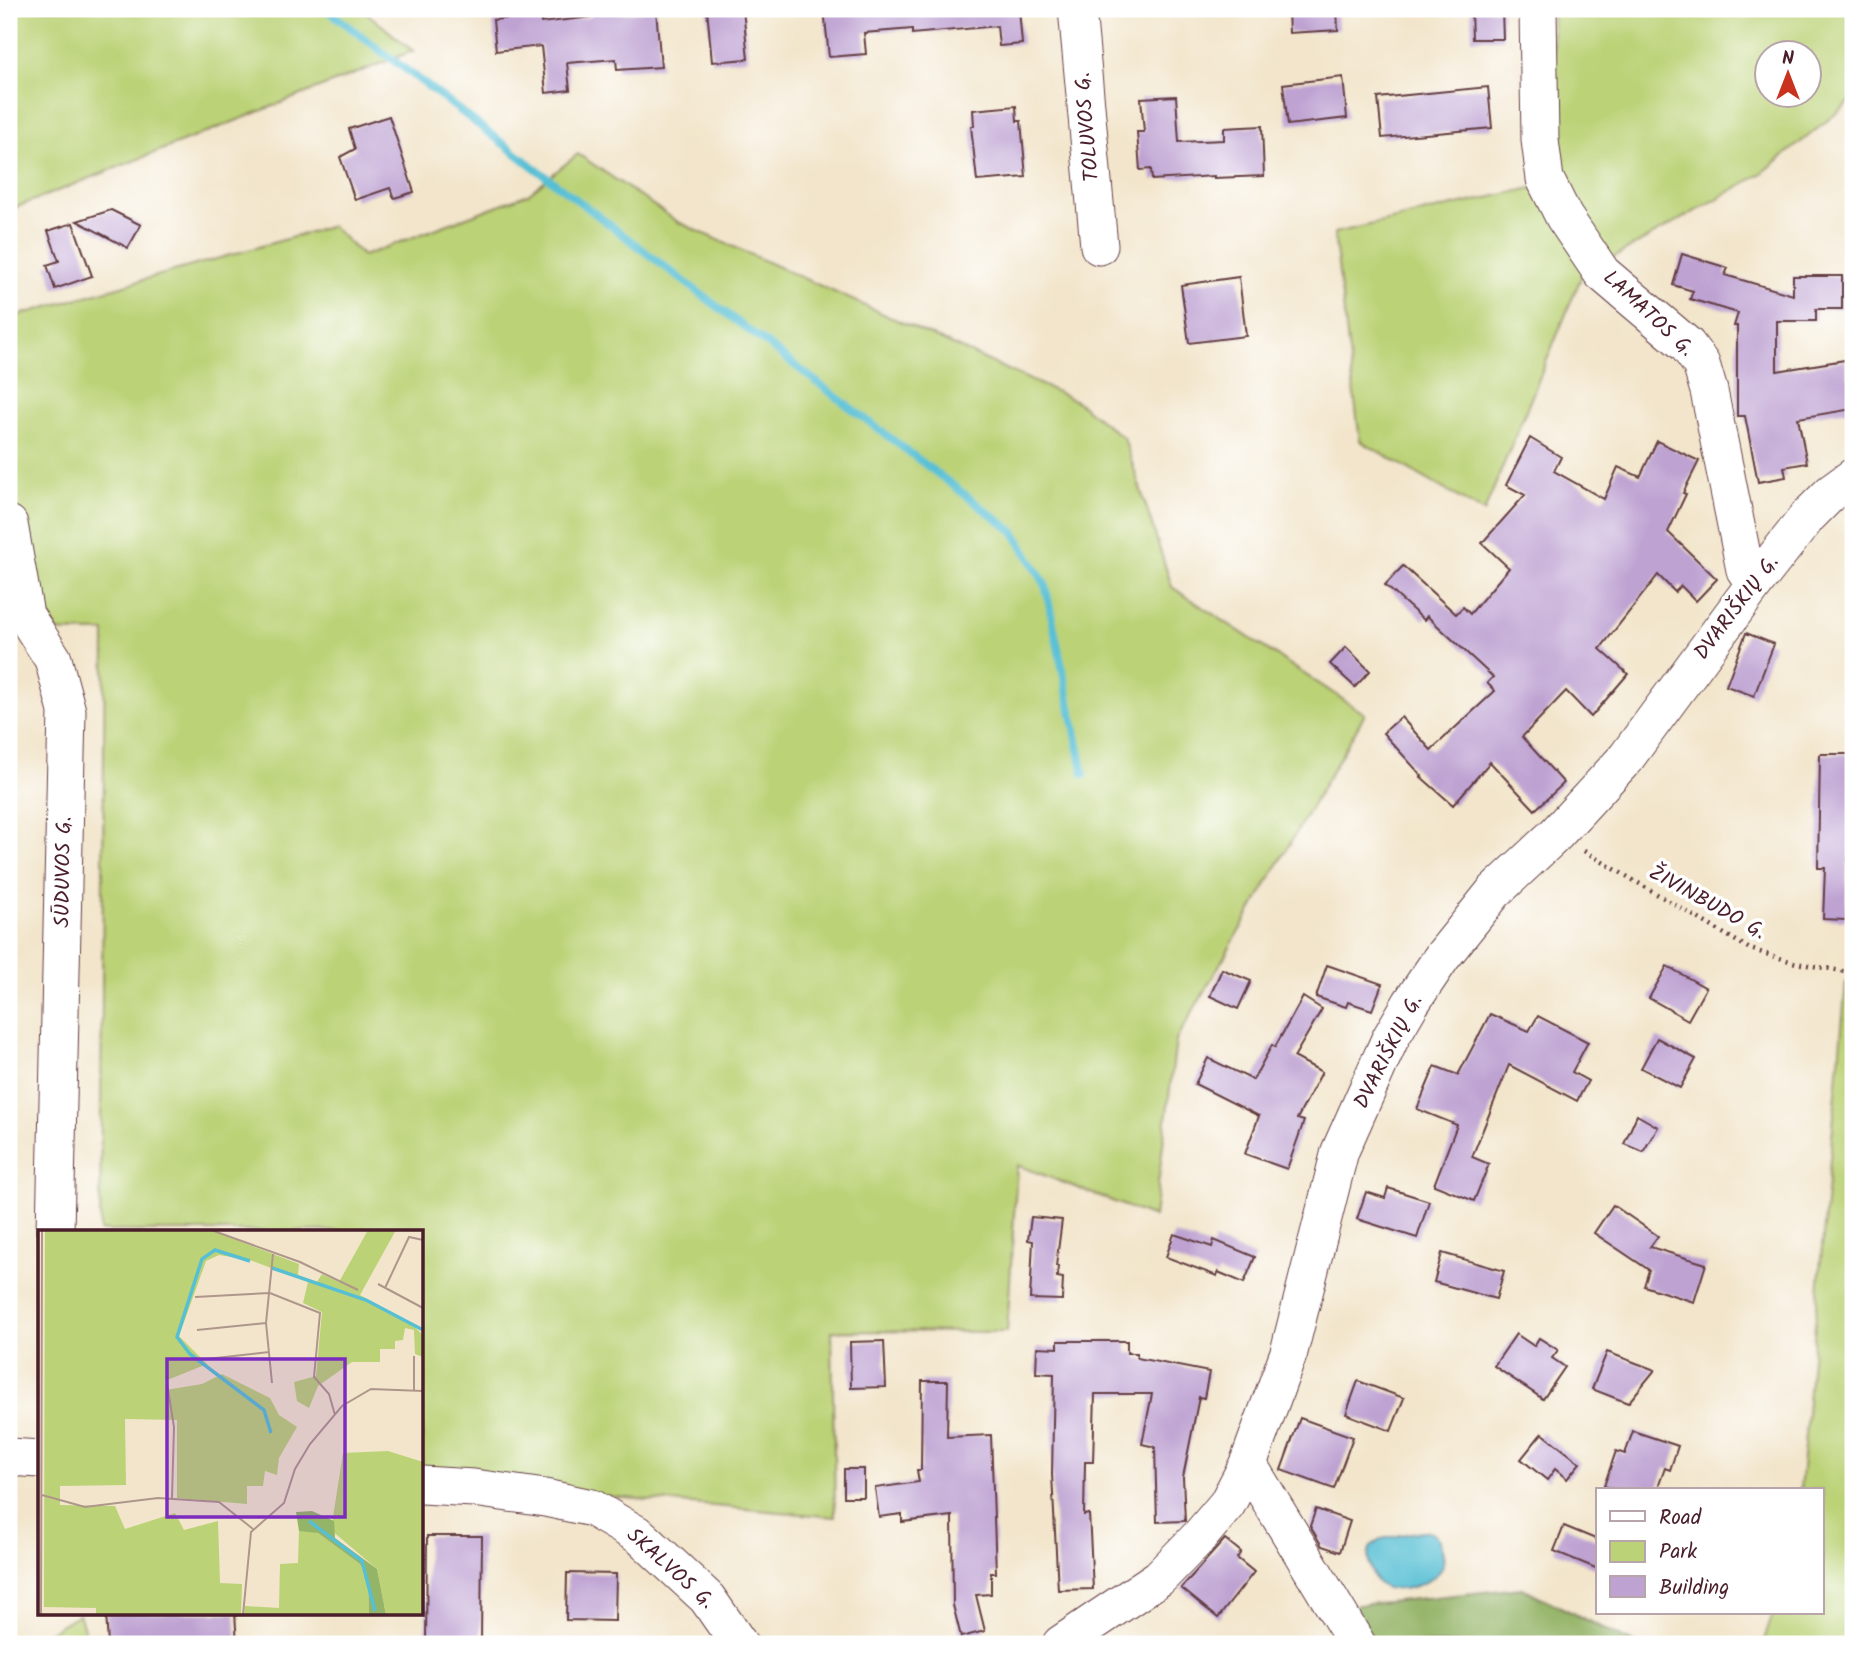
<svg xmlns="http://www.w3.org/2000/svg" width="1862" height="1653" font-family="Kalam,sans-serif">
<style>
.green{fill:#bbd276;stroke:#827850;stroke-width:2;fill-rule:evenodd}
.forest{fill:#94b467;stroke:#6f6a49;stroke-width:2}
.water{fill:#57bfd4;stroke:#506f80;stroke-width:2}
.lines{fill:none;stroke-linecap:round;stroke-linejoin:round}
.stream{stroke:#57bfd4;stroke-width:8}
.building{fill:#bea2d2}
.minor-casing{stroke:#633d43;stroke-width:39}
.path{stroke:#633d43;stroke-width:4.5;stroke-dasharray:2 5;stroke-linecap:butt}
.minor{stroke:#fff;stroke-width:37}
.labels{text-anchor:middle;dominant-baseline:central;stroke-width:7;stroke-linejoin:round;paint-order:stroke}
.street-label{font-size:21px;fill:#4a1f2b;stroke:#fff}
.inset-river{fill:none;stroke:#57bfd4;stroke-width:3.5}
.inset-road{fill:none;stroke:#af968b;stroke-width:2}
.view{fill:#7b2cbf;fill-opacity:0.15;stroke:#7b2cbf;stroke-width:3.5}
.inset-edge{fill:none;stroke:#4a1f2b;stroke-width:3.5}
</style>
<rect width="100%" height="100%" fill="#fff"/>
<filter id="ink" filterUnits="userSpaceOnUse"><feTurbulence type="fractalNoise" baseFrequency=".0143" numOctaves="2"/><feDisplacementMap in="SourceGraphic" scale="14" xChannelSelector="R" yChannelSelector="G"/><feConvolveMatrix kernelMatrix="1 2 1 2 8 2 1 2 1" color-interpolation-filters="sRGB"/></filter>
<filter id="wash" filterUnits="userSpaceOnUse"><feTurbulence type="fractalNoise" baseFrequency=".00686" numOctaves="4" result="noise"/><feDisplacementMap in="SourceGraphic" scale="28" xChannelSelector="R" yChannelSelector="G"/><feGaussianBlur stdDeviation="1.57" result="paint"/><feColorMatrix in="noise" values="0 0 0 0 0 0 0 0 0 0 0 0 0 0 0 0 0 1.4 0 .05"/><feComposite in="paint" operator="in"/></filter>
<g filter="url(#wash)">
<rect width="100%" height="100%" fill="#f2e5cb"/>
<g class="green">
<path d="M9,9H362L413,51L9,210Z"/>
<path d="M1552,9H1853V100L1761,174L1582,275L1484,512L1360,441L1334,233L1558,182ZM1768,52H1810V94H1768Z"/>
<path d="M578,154L678,222L1075,400L1124,438L1172,587L1365,714L1176,1040L1154,1217L1017,1165L1007,1332L832,1331L835,1517L582,1494L422,1474V1231H100L105,632L9,631V318L332,226L363,256L528,194Z"/>
<path d="M1846,983H1853V1644H1763L1773,1613H1822V1490H1800Z"/>
<path d="M79,1614L89,1644H29Z"/>
</g>
<path class="forest" d="M1522,1588L1635,1644H1362L1348,1606Z"/>
<path class="water" d="M1422,1531C1432,1532 1438,1535 1441,1546C1443,1553 1445,1560 1442,1567C1436,1584 1384,1602 1374,1577C1369,1566 1366,1558 1371,1546L1382,1539Z"/>
<g class="lines">
<path class="stream" d="M326,9L1014,532L1045,584L1084,774"/>
</g>
<g id="blocks">
<g class="building">
<path d="M591,9H622V13L656,10L661,67L617,70L616,59L567,63L570,90L546,93L541,46L496,51L493,20L540,15L541,23L591,17Z"/>
<path d="M707,9H743L748,59L712,62Z"/>
<path d="M824,9H1019L1022,44L999,46L997,26L912,34V29L864,33L866,54L829,57Z"/>
<path d="M1288,9H1337L1338,30L1289,33Z"/>
<path d="M1471,9H1502L1503,39H1472Z"/>
<path d="M1343,77L1347,118L1288,125L1283,84Z"/>
<path d="M1488,87L1492,128L1382,138L1378,98Z"/>
<path d="M1176,96L1179,142L1224,140V128L1262,126L1264,176L1214,178V176L1152,180L1151,169L1140,170L1137,132H1144L1141,98Z"/>
<path d="M1016,106L1017,121H1021L1026,177L977,181L971,126H974L973,110Z"/>
<path d="M389,116L414,192L394,198L390,188L355,200L340,157L355,149L349,129Z"/>
<path d="M111,210L141,225L128,248L77,221Z"/>
<path d="M73,223L92,276L55,289L47,265L59,261L48,231Z"/>
<path d="M1682,254L1728,268L1725,275L1793,295V276H1842V309H1816V321H1777V371L1845,360L1848,377H1853V409L1798,418L1807,463L1784,467L1786,477L1758,482L1745,416H1737V326H1734L1738,313L1690,299L1693,291L1673,285Z"/>
<path d="M1239,277L1246,336L1189,343L1181,285Z"/>
<path d="M1530,438L1561,457L1554,471L1604,499L1618,467L1640,477L1657,441L1699,461L1683,493L1686,494L1668,532L1717,579L1696,601L1681,586L1675,592L1658,575L1600,649L1628,674L1591,717L1566,691L1522,737L1564,783L1535,810L1490,762L1453,805L1421,777L1422,776L1383,733L1401,717L1431,750L1495,691L1487,683L1493,677L1427,616L1424,620L1385,585L1403,566L1456,614L1463,607L1470,614L1509,568L1482,543L1525,495L1506,485Z"/>
<path d="M1746,633L1774,644L1754,696L1726,686Z"/>
<path d="M1346,647L1370,671L1355,687L1330,664Z"/>
<path d="M1820,754H1852L1853,856H1848L1846,920L1823,919L1825,868H1818Z"/>
<path d="M1327,965L1382,984L1372,1010L1348,1002L1346,1007L1316,997Z"/>
<path d="M1667,966L1706,988L1688,1020L1649,998Z"/>
<path d="M1222,969L1251,981L1238,1009L1210,996Z"/>
<path d="M1303,997L1322,1009L1294,1057L1322,1072L1297,1119L1304,1121L1287,1169L1245,1154L1259,1116L1195,1084L1208,1058L1253,1080L1272,1045L1275,1047Z"/>
<path d="M1490,1014L1529,1031L1538,1016L1588,1042L1572,1072L1588,1081L1577,1101L1509,1065L1472,1157L1489,1164L1474,1201L1434,1185L1457,1125L1417,1109L1435,1066L1458,1075Z"/>
<path d="M1657,1038L1696,1059L1680,1088L1641,1068Z"/>
<path d="M1637,1115L1658,1127L1643,1152L1624,1144Z"/>
<path d="M1388,1188L1429,1201L1417,1238L1357,1219L1366,1192L1385,1198Z"/>
<path d="M1613,1205L1658,1236L1650,1247L1706,1264L1694,1302L1644,1286L1649,1270L1594,1233Z"/>
<path d="M1031,1217L1062,1220L1056,1266H1058L1057,1277L1063,1278L1062,1300L1030,1299L1033,1241L1028,1240Z"/>
<path d="M1174,1234L1212,1247L1214,1240L1255,1257L1244,1283L1218,1272L1217,1276L1166,1257Z"/>
<path d="M1442,1253L1504,1271L1496,1299L1434,1282Z"/>
<path d="M1516,1334L1534,1346L1539,1338L1558,1350L1552,1358L1565,1367L1543,1399L1494,1366Z"/>
<path d="M884,1341L886,1387L851,1388L850,1342Z"/>
<path d="M1058,1341H1127V1353H1137V1358L1209,1372L1204,1398L1199,1397L1183,1477L1185,1521L1157,1522L1155,1447L1142,1444L1152,1394H1095L1093,1462H1085L1084,1515L1089,1514L1093,1589L1058,1590L1052,1474L1054,1374L1036,1373L1037,1347L1058,1348Z"/>
<path d="M1607,1352L1655,1370L1628,1403L1592,1389Z"/>
<path d="M922,1381H948L947,1437L991,1435L996,1573H991V1594L976,1595L985,1631L961,1637L953,1605L952,1516L902,1522V1514L879,1517L875,1488L919,1482L917,1470H921Z"/>
<path d="M1358,1381L1404,1398L1391,1431L1346,1414Z"/>
<path d="M1300,1418L1353,1437L1334,1489L1281,1470Z"/>
<path d="M1633,1431L1678,1446L1670,1470L1665,1468L1657,1490H1616L1604,1486L1616,1451L1625,1454Z"/>
<path d="M1542,1433L1580,1463L1567,1479L1555,1469L1547,1480L1521,1459Z"/>
<rect x="844" y="1469" width="20" height="28"/>
<path d="M1316,1509L1350,1521L1340,1552L1322,1546L1310,1526Z"/>
<path d="M1564,1526L1598,1540V1569L1554,1551Z"/>
<path d="M427,1536H482L481,1644H426Z"/>
<path d="M1225,1539L1241,1552L1237,1558L1254,1572L1218,1618L1181,1588Z"/>
<path d="M567,1573L616,1574L615,1621L566,1620Z"/>
<path d="M106,1613H235L237,1644H108Z"/>
</g>
</g>
</g>
<g filter="url(#ink)">
<use href="#blocks" fill-opacity="0" stroke="#633d43" stroke-width="2"/>
<g class="lines">
<defs>
<g id="minor">
<path d="M1077,9L1099,246"/>
<path d="M1538,9L1540,140L1545,179L1564,217L1602,273L1687,345L1701,364L1709,391L1745,570L1756,582"/>
<path d="M9,524L25,615L53,659L67,711L55,1231"/>
<path d="M9,1457L40,1459"/>
<path d="M1248,1464L1357,1644"/>
<path d="M422,1485L474,1488L545,1498L592,1508L640,1536L707,1598L739,1644"/>
<path d="M1061,1644L1159,1578L1199,1537L1227,1504L1248,1464L1289,1352L1340,1151L1390,1039L1411,1003L1442,957L1494,892L1556,834L1626,758L1756,582L1808,516L1831,493L1853,477"/>
</g>
</defs>
<use href="#minor" class="minor-casing"/>
<path class="path" d="M1584,851L1750,949L1796,963L1853,973"/>
<use href="#minor" class="minor"/>
</g>
</g>
<g class="labels">
<g class="street-label">
<text transform="translate(1088 127) rotate(-95)">TOLUVOS G.</text>
<text transform="translate(1648 314) rotate(43)">LAMATOS G.</text>
<text transform="translate(1737 608) rotate(-53)">DVARIŠKIŲ G.</text>
<text transform="translate(64 872) rotate(-89)">SŪDUVOS G.</text>
<text transform="translate(1707 903) rotate(29)">ŽIVINBUDO G.</text>
<text transform="translate(1389 1052) rotate(-63)">DVARIŠKIŲ G.</text>
<text transform="translate(670 1569) rotate(42)">SKALVOS G.</text>
</g>
</g>
<g transform="translate(38 1230)">
<rect width="385" height="385" fill="#f2e5cb"/>
<path d="M7,0H172L261,34L260,45L279,52L284,44L301,52L330,0H358L322,65L373,94L385,105V127L377,124L376,100L367,98L365,110L357,111V119H342V132H314L280,156L271,178L259,171L256,152L278,146L284,82L265,73L270,52L212,30L181,25L168,31L141,106L169,134L127,151L128,160L164,154L184,144L232,168L241,185L259,197L241,228L239,245L227,241L225,256H209V274L139,268V190L87,189L88,255L22,256V275L77,276L87,299L137,283L146,300L180,291L182,353L204,354L203,385H58V378L6,377ZM350,221L385,232V385H348L339,339L293,300L305,223ZM265,299L280,303L322,334L330,349L331,385H206L207,376L241,378L242,334L260,333L261,301Z" fill="#bbd276"/>
<path d="M274,281L296,291L297,308L339,339L348,385H331L330,349L322,334L280,303L261,301L258,282Z" fill="#94b467"/>
<path class="inset-river" d="M212,31L177,20L164,29L139,107L152,124L226,180L233,203M234,38L328,70L385,100M271,291L324,331L337,381"/>
<path class="inset-road" d="M173,0L262,32L320,60M340,54L385,78M347,58L371,7L385,10M157,67L232,63L282,83L276,147L291,164L297,185M159,100L228,93M376,126V161M169,129L231,122M129,153L136,197L134,268M234,153L228,93L235,24M4,265L47,277L120,268L181,272L215,299M3,385L4,0M205,385L213,302L246,273L257,239L272,214L304,176L333,159L385,161"/>
<path class="view" d="M129,129H307V287H129Z"/>
<rect width="385" height="385" class="inset-edge"/>
</g>
<rect width="1862" height="1653" fill="none" stroke="#fff" stroke-width="35"/>
<rect x="1596" y="1488" width="228" height="126" fill="#ffffff" stroke="#b7a5aa" stroke-width="2"/>
<rect x="1610" y="1511" width="35" height="10" fill="#ffffff" stroke="#b7a5aa" stroke-width="2"/>
<text x="1659" y="1524" font-size="21" fill="#4a1f2b">Road</text>
<rect x="1610" y="1541" width="35" height="21" fill="#bbd276" stroke="#b7a5aa" stroke-width="2"/>
<text x="1659" y="1558" font-size="21" fill="#4a1f2b">Park</text>
<rect x="1610" y="1576" width="35" height="21" fill="#bea2d2" stroke="#b7a5aa" stroke-width="2"/>
<text x="1659" y="1594" font-size="21" fill="#4a1f2b">Building</text>
<g transform="translate(1788 74)"><circle r="33" fill="#ffffff" stroke="#b7a5aa" stroke-width="2"/>
<path d="M0-5L12 26L0 18L-12 26Z" fill="#c8321e"/>
<text y="-10" font-size="19" font-weight="bold" text-anchor="middle" fill="#4a1f2b">N</text>
</g>
</svg>
